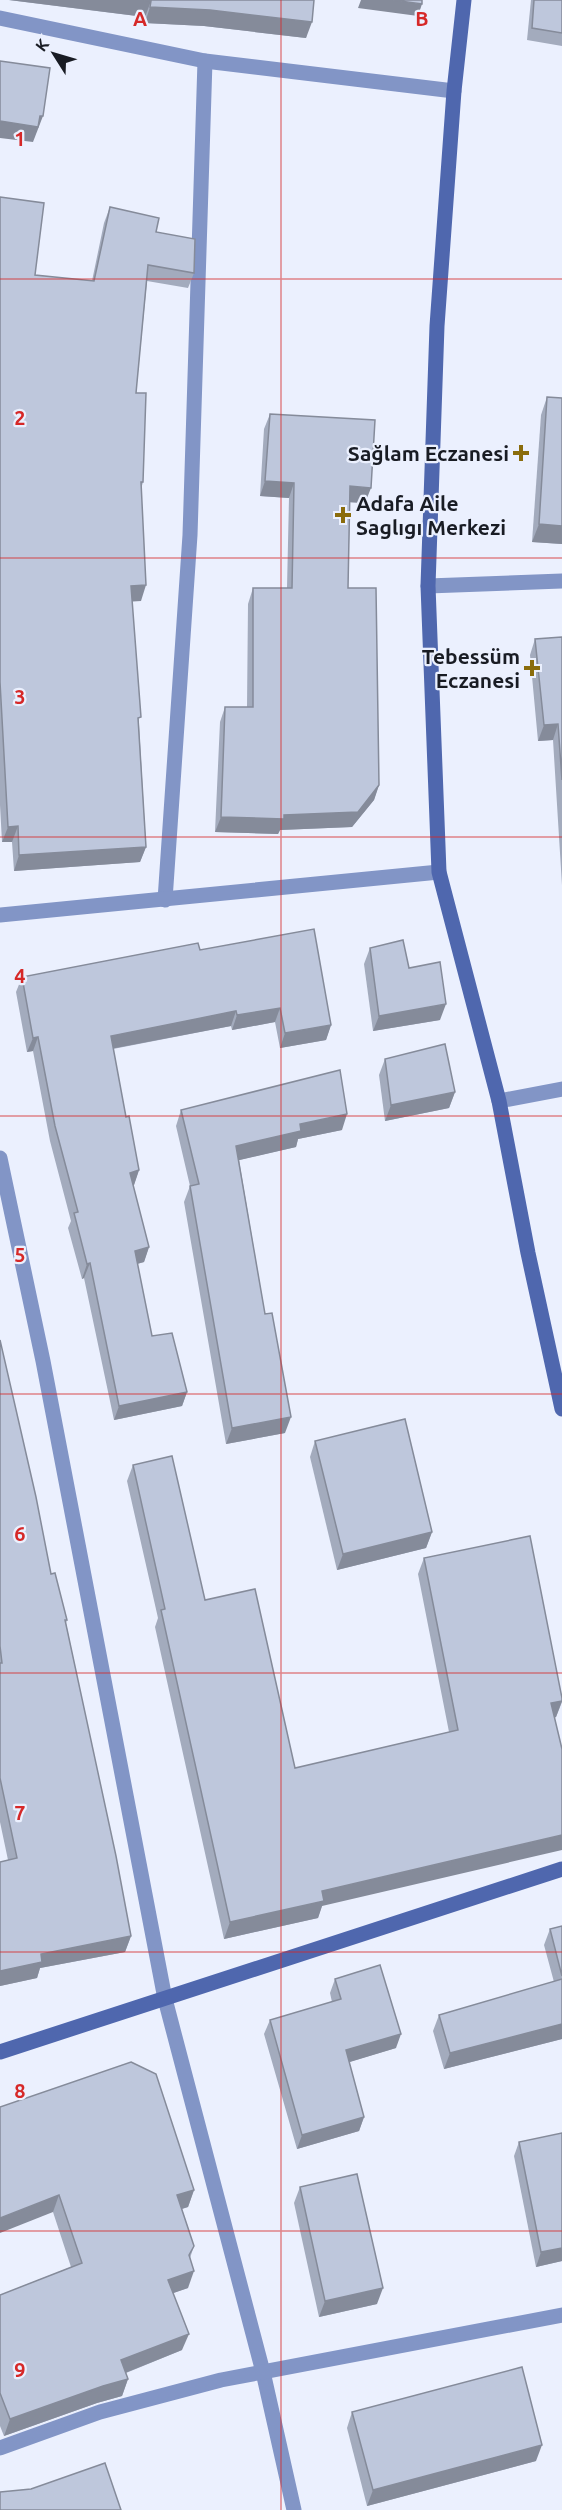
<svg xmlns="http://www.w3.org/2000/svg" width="562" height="2510" font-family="Ubuntu,sans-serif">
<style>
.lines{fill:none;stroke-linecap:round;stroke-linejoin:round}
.street{stroke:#8295c6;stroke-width:15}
.secondary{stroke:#4f67ae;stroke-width:15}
.wall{fill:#a3abbd}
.shaded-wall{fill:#858b9a}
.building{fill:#bec7dc;stroke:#858b9a;stroke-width:1.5}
.grid{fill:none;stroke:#d62828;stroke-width:1.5;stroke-opacity:0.55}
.poi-dot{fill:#8a6c0c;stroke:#ebf0fe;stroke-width:2}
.labels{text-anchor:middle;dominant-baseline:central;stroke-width:4.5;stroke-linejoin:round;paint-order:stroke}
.poi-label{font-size:21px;font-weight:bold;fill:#191c24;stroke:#ebf0fe;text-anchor:end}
.grid-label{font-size:20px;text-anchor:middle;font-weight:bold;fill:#d62828;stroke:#ebf0fe;stroke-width:4.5;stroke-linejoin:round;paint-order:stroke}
</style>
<rect width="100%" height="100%" fill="#ebf0fe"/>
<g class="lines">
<g class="street">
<path d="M0,18L205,61L454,91"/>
<path d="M428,586L562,581"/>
<path d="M165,900L190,535L205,61"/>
<path d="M0,915L439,872"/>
<path d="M499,1101L562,1089"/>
<path d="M0,1158L43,1361L165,1999L263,2372L294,2510"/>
<path d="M0,2448L100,2412L221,2380L562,2315"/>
</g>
<g class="secondary">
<path d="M464,0L454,91L437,326L428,586L439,872L499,1101L528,1253L562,1409"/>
<path d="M0,2052L562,1869"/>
</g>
</g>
<g class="wall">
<path d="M9,0H314L306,38L204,26L145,23V17Z"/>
<path d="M531,0H562V46L527,40Z"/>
<path d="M0,197L35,275L92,281L104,223L110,207L156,232L194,273L188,288L147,281L136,393L143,482L141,489V601H132L146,847L140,862L14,871L12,842H2L0,805Z"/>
<path d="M547,397L562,544L532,542L541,415Z"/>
<path d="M270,414L365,503L350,502L348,588L379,785L374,800L352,827L280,830L278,834L215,832L220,722L225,707H247L248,604L253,588H287L289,498L260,496L264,429Z"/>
<path d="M562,637V885L553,740L538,741L530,655L535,639Z"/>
<path d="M370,948L409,968L440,1020L373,1031L364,964Z"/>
<path d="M200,950L331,1025L326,1040L280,1048L275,1022L232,1030L231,1026L113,1049L126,1117L139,1170L134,1185H133L149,1247L144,1262L137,1264L152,1336L187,1392L182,1406L114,1420L84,1278L82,1279L68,1228L71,1221L50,1141L33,1051L27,1052L16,992L22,977Z"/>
<path d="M385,1059L455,1092L449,1108L385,1121L379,1075Z"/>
<path d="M181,1110L342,1130L298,1139L296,1147L239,1160L285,1433L226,1444L184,1202L190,1186L176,1126Z"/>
<path d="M0,1340L51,1574L67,1620L66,1623L131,1936L125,1952L40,1968L37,1978L0,1986V1862L8,1860L0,1822Z"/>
<path d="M315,1441L432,1532L426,1548L337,1570L310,1457Z"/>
<path d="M133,1465L295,1768L449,1732L418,1574L424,1558L562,1698V1702L556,1717L554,1718L322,1906L318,1918L224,1939L155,1627L158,1618L127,1481Z"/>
<path d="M562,1926V2039L444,2069L433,2031L439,2015L554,1982L544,1945L550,1929Z"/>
<path d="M335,1979L396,2048L349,2062L364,2117L359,2131L297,2149L264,2034L270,2020L332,2002L330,1993Z"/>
<path d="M0,2107L194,2190L188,2207L182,2209L194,2246L190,2258L188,2288L173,2293L182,2350L126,2373L128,2379L122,2396L97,2403L4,2436L0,2426V2295L71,2267L53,2212Z"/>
<path d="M519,2142L562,2261L536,2267L514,2156Z"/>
<path d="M300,2187L377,2304L319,2317L294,2203Z"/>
<path d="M352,2412L536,2461L367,2506L347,2428Z"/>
</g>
<g class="shaded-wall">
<path d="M9,0H144L151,1L145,17Z"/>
<path d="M361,0H393L422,4L418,16L358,8Z"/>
<path d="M150,7L210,10L312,22L306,38L204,26L145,23Z"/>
<path d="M40,116H43L33,142L0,138V121Z"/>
<path d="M265,481L294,483L289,498L260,496Z"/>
<path d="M350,486L371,488L365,503L344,502Z"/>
<path d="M539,524L562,526V544L532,542Z"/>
<path d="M146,585L141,601L125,602L131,586Z"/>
<path d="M558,724L553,740L538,741L544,725Z"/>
<path d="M379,785L374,800L352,827L280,830L278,834L215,832L221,817L284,815Z"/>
<path d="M18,826L12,842H2L8,827Z"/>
<path d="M146,847L140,862L14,871L19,855Z"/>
<path d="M446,1004L440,1020L373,1031L379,1016Z"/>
<path d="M280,1008L275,1022L232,1030L237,1015Z"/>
<path d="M236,1011L231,1026L105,1050L111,1036Z"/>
<path d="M331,1025L326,1040L280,1048L285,1033Z"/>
<path d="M38,1037L33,1051L27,1052L33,1038Z"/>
<path d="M455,1092L449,1108L385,1121L391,1105Z"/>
<path d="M347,1114L342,1130L298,1139L296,1147L231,1162L236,1146L300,1124Z"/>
<path d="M139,1170L134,1185L124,1188L130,1173Z"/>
<path d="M149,1247L144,1262L129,1266L135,1251Z"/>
<path d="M90,1263L84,1278L82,1279L87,1264Z"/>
<path d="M187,1392L182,1406L114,1420L119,1406Z"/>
<path d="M291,1417L285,1433L226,1444L232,1428Z"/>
<path d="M432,1532L426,1548L337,1570L343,1554Z"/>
<path d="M562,1701L556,1717L545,1719L551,1703Z"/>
<path d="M562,1835V1850L322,1906L318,1918L224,1939L230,1922L322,1891Z"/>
<path d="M131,1936L125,1952L40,1968L37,1978L0,1986V1971L41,1954Z"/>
<path d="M562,2024V2039L444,2069L450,2053Z"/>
<path d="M401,2034L396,2048L340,2065L346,2050Z"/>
<path d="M364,2117L359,2131L297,2149L302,2135Z"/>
<path d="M194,2190L188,2207L171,2212L177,2195Z"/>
<path d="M59,2195L53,2212L0,2233V2218Z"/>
<path d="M562,2248V2261L536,2267L541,2252Z"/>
<path d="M194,2271L188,2288L162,2297L168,2280Z"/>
<path d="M383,2288L377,2304L319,2317L325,2301Z"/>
<path d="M189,2334L182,2350L115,2377L121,2360Z"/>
<path d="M128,2379L122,2396L97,2403L4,2436L10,2419L103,2386Z"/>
<path d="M542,2445L536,2461L367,2506L373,2490Z"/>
</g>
<g class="building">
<path d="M144,0H314L312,22L210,10L150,7L151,1Z"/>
<path d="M393,0H422V4Z"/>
<path d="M534,0H562V33L532,28Z"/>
<path d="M0,61L50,68L43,116H40L38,127L0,121Z"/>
<path d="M0,197L44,203L35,275L94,281L110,207L159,218L156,232L195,239L194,273L148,265L136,393H146L143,482H141L146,585L131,586L141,717L138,718L146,847L19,855L18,826L8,827L0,682Z"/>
<path d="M547,397L562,398V526L539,524Z"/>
<path d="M270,414L375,420L371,488L350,486L348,588H376L379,785L358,812L284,815V819L221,817L225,707H253V588H292L294,483L265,481Z"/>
<path d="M562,637V780L558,724L544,725L535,639Z"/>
<path d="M314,929L331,1025L285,1033L280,1008L237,1015L236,1011L111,1036L126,1117L129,1116L139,1170L130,1173L149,1247L135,1251L152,1336L172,1333L187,1392L119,1406L90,1263L87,1264L74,1213L78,1212L55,1126L38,1037L33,1038L22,977L198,943L200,950Z"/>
<path d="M403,940L409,968L440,962L446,1004L379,1016L370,948Z"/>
<path d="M445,1044L455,1092L391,1105L385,1059Z"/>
<path d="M340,1070L347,1114L300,1124L301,1131L236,1146L265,1314L272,1313L291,1417L232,1428L190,1186L199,1184L181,1110Z"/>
<path d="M0,1340L36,1497L51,1574L55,1573L67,1620H65L116,1856L131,1936L41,1954L42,1962L0,1971V1862L17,1858L0,1778V1663H2L0,1646Z"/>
<path d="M405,1419L432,1532L343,1554L315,1441Z"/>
<path d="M172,1456L205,1600L255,1589L295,1768L458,1730L424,1558L530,1536L562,1698V1701L551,1703L562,1749V1835L322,1891L324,1901L230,1922L161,1610L165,1609L133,1465Z"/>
<path d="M562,1926V1976L550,1929Z"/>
<path d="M380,1965L401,2034L346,2050L364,2117L302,2135L270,2020L341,1999L335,1979Z"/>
<path d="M562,1979V2024L450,2053L439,2015Z"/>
<path d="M131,2062L156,2074L194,2190L177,2195L194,2246L189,2255L194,2271L168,2280L189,2334L121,2360L128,2379L103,2386L10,2419L0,2393V2295L82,2263L59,2195L0,2218V2107Z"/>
<path d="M562,2133V2248L541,2252L519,2142Z"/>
<path d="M357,2174L383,2288L325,2301L300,2187Z"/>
<path d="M522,2367L542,2445L373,2490L352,2412Z"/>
<path d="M105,2463L121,2510H0V2492L31,2489Z"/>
</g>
<path class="grid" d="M281,0V2510M0,279H562M0,558H562M0,837H562M0,1116H562M0,1394H562M0,1673H562M0,1952H562M0,2231H562"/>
<g class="poi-dot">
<path d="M518 444h6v6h6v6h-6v6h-6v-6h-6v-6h6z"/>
<path d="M340 506h6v6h6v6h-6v6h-6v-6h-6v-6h6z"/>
<path d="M529 659h6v6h6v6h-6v6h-6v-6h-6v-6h6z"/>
</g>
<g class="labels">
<g class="poi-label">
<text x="509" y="453">Sağlam Eczanesi</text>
<text x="356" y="503" text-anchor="start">Adafa Aile<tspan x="356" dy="24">Saglıgı Merkezi</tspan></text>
<text x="520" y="656">Tebessüm<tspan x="520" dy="24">Eczanesi</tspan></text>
</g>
</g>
<g class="grid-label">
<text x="140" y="26">A</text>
<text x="422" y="26">B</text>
<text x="20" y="146">1</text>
<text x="20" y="425">2</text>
<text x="20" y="704">3</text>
<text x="20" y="983">4</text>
<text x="20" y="1262">5</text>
<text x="20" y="1541">6</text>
<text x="20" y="1820">7</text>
<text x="20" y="2098">8</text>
<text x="20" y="2377">9</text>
</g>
<g transform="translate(54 54) rotate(307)" stroke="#ebf0fe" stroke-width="4.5" paint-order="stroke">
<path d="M0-4.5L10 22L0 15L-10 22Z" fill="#191c24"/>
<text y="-9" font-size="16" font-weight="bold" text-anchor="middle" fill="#191c24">K</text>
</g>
</svg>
